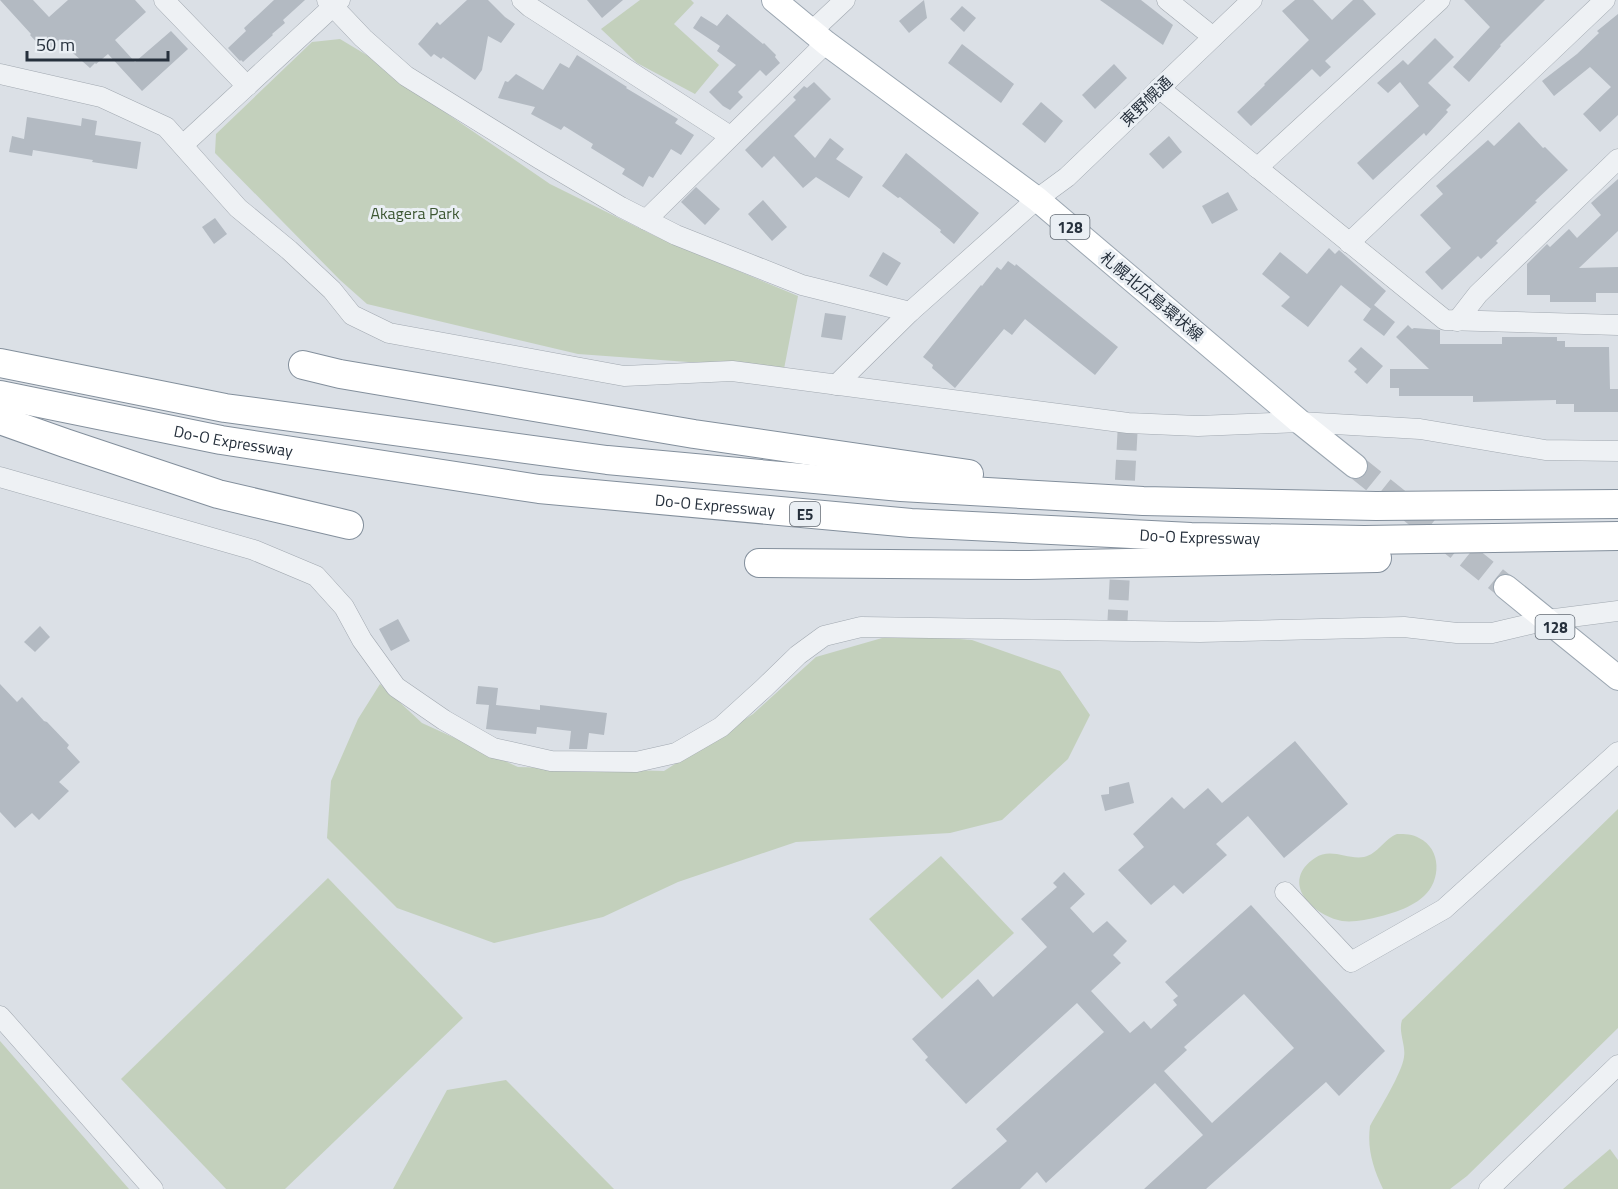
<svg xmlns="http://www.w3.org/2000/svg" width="1618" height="1189" font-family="'Titillium Web','Noto Sans JP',sans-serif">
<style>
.green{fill:#c3d0bc}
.building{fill:#b3bac2;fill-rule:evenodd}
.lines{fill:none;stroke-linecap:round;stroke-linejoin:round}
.minor-tunnel{stroke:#b7bdc4;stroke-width:20;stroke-dasharray:20 10;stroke-linecap:butt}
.major-tunnel{stroke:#b7bdc4;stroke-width:24;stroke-dasharray:24 12;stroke-linecap:butt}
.minor-casing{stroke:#a1a8b0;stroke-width:21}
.major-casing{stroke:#9ba6b1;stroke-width:26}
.highway-casing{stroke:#838f9c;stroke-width:30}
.minor{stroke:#eef1f4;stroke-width:20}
.major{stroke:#fff;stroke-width:24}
.highway{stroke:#fff;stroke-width:28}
.labels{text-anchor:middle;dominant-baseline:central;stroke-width:6;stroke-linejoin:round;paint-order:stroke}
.shield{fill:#eaeff4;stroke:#616973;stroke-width:1.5}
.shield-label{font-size:15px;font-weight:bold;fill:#26303c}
.street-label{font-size:16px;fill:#26303c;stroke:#eaeff4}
.park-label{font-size:16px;fill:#3d5733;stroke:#eaeff4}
</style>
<rect width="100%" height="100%" fill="#dbe0e6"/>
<g class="green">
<path d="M640,0H691L694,3L674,24L719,65L695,94L637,63L601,29Z"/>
<path d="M340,39L375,60L449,115L550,184L655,236L798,296L784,369L578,354L367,304L340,280L215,153L216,134L312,42Z"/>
<path d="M896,634L972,640L1060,671L1090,715L1068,759L1002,820L950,833L796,842L678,882L603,917L494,943L397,908L327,838L331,781L358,719L380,684L422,723L518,767L664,771L753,714L816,657Z"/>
<path d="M1618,809V1028L1467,1176L1450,1189H1383C1373,1168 1367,1149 1370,1126C1379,1110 1402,1073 1404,1057C1406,1045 1398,1032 1402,1020Z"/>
<path d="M1397,834C1405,834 1413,834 1419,838C1442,849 1441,881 1424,896C1409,910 1384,916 1364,920C1357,921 1350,922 1342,921C1312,915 1279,882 1315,858C1331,847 1347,860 1364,857C1378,854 1384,839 1397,834Z"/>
<path d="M941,856L1014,933L942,999L869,919Z"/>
<path d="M328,878L463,1018L285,1189H226L121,1079Z"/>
<path d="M0,1041L129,1189H0Z"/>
<path d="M506,1080L614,1189H393L447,1090Z"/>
<path d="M1610,1149L1618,1160V1189H1563Z"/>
</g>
<g class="building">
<path d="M0,0H33L49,17L68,0H135L146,12L115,40L135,62L171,31L188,49L142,91L108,54L96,64L95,63L90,68L58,40L51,48L45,43L41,47L30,35L31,34Z"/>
<path d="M274,0H305L283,20L285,23L272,34L273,35L243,62L241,60L240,61L228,48L246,31L244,28Z"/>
<path d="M467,0H488L505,17L515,24L501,43L488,36L482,70L475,80L443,57L441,59L434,54L431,57L418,44L437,22L440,25Z"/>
<path d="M587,0H623L602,18Z"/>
<path d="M924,0L927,18L909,33L899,21Z"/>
<path d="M1100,0H1141L1173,25L1163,45Z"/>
<path d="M1295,0H1313L1332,20L1353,0H1363L1376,14L1325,61L1331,67L1320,77L1312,69L1251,126L1237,112L1265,85L1264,84L1309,40L1282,11Z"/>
<path d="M1464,0H1545L1500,45L1501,46L1469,82L1453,67L1490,27Z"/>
<path d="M962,6L976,18L964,32L950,19Z"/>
<path d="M727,14L763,44L764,43L776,55L775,57L780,63L766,76L760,70L738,92L743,97L730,110L723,106L709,92L736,65L717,51L720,46L693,28L701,16L717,26Z"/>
<path d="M1618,14V115L1600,132L1583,114L1611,87L1590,67L1554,96L1542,81L1577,54L1599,33L1597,31Z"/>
<path d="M1435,38L1454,57L1428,83L1451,105L1446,110L1448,112L1426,136L1424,133L1373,180L1357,163L1419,106L1400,82L1388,93L1377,83L1403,60L1408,65Z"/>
<path d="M962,44L1014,84L1001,103L948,63Z"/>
<path d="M577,55L627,87L626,88L678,119L675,123L694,135L681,155L671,149L653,178L649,176L643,187L622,174L625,169L591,148L593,144L564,126L561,130L531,114L535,107L498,98L505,81L508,82L516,74L543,90L560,63L569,68Z"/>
<path d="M1114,64L1127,78L1095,109L1082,95Z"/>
<path d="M814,82L831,99L794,136L815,158L830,138L844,149L836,159L863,177L849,198L816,177L803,188L774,156L762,168L745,150L796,100L793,97L804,86L807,88Z"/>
<path d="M1041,102L1063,121L1045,143L1022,124Z"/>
<path d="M27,117L81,126L82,118L97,121L95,135L141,142L137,169L92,162L93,160L33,150L32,156L9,152L12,136L24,139Z"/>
<path d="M1519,122L1543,148L1545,147L1568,170L1535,201L1537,202L1496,241L1498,243L1481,259L1478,256L1442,290L1425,272L1451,248L1420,215L1443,194L1436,186L1488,140L1494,146Z"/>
<path d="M1169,136L1182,152L1163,169L1149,154Z"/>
<path d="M906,153L979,213L954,244L940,232L941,230L900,197L898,198L882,186Z"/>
<path d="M1618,179V231L1579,268L1618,267V293H1596V302H1550V295H1527V264L1547,244L1550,247L1569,229L1577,238L1601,215L1591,203Z"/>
<path d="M696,187L720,209L705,225L681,202Z"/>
<path d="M1228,192L1238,210L1212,224L1202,206Z"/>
<path d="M763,200L787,227L772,241L748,214Z"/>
<path d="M215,218L227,234L214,244L202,227Z"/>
<path d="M1329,248L1335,254L1339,250L1386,291L1374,305L1395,322L1384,336L1363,320L1373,306L1371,309L1341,285L1308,327L1281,306L1290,297L1262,274L1280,252L1307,274Z"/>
<path d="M883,252L901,263L887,286L869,276Z"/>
<path d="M1008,261L1015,266L1016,264L1118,347L1095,375L1025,319L1012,335L1004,329L955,388L932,368L933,365L923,357L981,285L982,286L997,267L1001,270Z"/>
<path d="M825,313L846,316L842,340L821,337Z"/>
<path d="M1408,325L1412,329L1414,328L1440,330V344H1502V337H1557V341H1565V347H1609L1610,389H1618V412H1574V404H1556V400L1473,402V396H1399V388H1390V369H1429L1396,337Z"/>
<path d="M1361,347L1383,366L1367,384L1354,372L1357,369L1348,361Z"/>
<path d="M398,619L410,641L391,651L379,629Z"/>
<path d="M40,626L50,637L35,652L24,642Z"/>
<path d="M0,684L17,702L22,697L44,721L47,722L69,745L67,748L80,762L59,782L69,791L39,820L32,813L15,828L0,812Z"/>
<path d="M478,686L498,688L496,705L540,710V705L607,713L604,735L589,733L587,749H569L571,731L537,727L536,734L486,729L489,705L476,704Z"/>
<path d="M1295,741L1348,804L1284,858L1248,816L1216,844L1227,855L1183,894L1174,885L1151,905L1118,870L1144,847L1133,834L1172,797L1184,809L1208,788L1222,803Z"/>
<path d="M1129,782L1134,803L1105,811L1101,795L1109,794V787Z"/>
<path d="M1064,872L1085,894L1070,908L1093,933L1107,921L1127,941L1113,955L1121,963L1091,991L1130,1033L1144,1021L1151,1029L1177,1005L1173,1000L1178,996L1165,982L1251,905L1385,1051L1339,1096L1326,1082L1206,1189H1144L1203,1135L1155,1083L1046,1183L1037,1172L1020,1189H951L1007,1141L996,1129L1104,1032L1077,1003L966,1104L925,1060L928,1057L912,1039L978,979L993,997L1047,947L1021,919L1057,887L1053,883ZM1244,994L1294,1048L1212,1123L1164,1071L1187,1050L1184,1047Z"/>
</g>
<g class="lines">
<path class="minor-tunnel" d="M1117,630L1128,423"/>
<path class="major-tunnel" d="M1355,466L1506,587"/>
<defs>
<g id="minor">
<path d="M164,0L247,86"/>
<path d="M327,0L363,38L406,76L540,159L621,207L676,235L802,285L910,312"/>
<path d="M522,0L530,7L730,136"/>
<path d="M1167,0L1213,37"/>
<path d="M812,31L845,0"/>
<path d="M0,74L101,97L166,127L238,208L289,250L332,290L352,315L389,333L624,376L732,371L1128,423L1198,426L1300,422L1420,429L1545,450L1618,451"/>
<path d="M1159,88L1445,320L1618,325"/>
<path d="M183,145L340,0"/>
<path d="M1257,168L1440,0"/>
<path d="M646,220L826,43"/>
<path d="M1349,243L1605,0"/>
<path d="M1457,321L1478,294L1618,159"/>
<path d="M836,385L910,312L1037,199L1067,177L1252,0"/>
<path d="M0,477L254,550L316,576L344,607L362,640L396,687L444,720L493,748L551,761L636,762L676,753L721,727L764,688L798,655L824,636L861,627L1200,632L1404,627L1457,633H1492L1547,620L1618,611"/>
<path d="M1285,892L1351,962L1444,909L1618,752"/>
<path d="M0,1016L153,1189"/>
<path d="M1489,1189L1618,1065"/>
</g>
<g id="major">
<path d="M774,0L826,43L1037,199L1300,422L1355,466"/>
<path d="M1506,587L1618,678"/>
</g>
<g id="highway">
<path d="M0,363L225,408L607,460L901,487L1143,501L1376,506L1618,504"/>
<path d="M303,365L340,374L694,434L969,474"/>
<path id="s1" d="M0,395L221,440L539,489L911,523L1191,537L1364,540L1618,536"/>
<path d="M0,420L65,443L218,494L349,525"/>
<path d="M759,563L1029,565L1377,558"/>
</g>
</defs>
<use href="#minor" class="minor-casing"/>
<use href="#major" class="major-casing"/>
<use href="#highway" class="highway-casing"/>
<use href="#minor" class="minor"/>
<use href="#major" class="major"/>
<use href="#highway" class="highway"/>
</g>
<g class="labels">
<g class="shield">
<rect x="1050.5" y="215" width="39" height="24" rx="4.5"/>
<rect x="790" y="502" width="30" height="24" rx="4.5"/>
<rect x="1535.5" y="615" width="39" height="24" rx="4.5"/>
</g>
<g class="shield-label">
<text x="1070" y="227">128</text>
<text x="805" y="514">E5</text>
<text x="1555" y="627">128</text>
</g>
<g class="street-label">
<text transform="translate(1146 101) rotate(-44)">東野幌通</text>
<text transform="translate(1152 296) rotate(40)">札幌北広島環状線</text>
<text stroke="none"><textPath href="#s1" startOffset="238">Do-O Expressway</textPath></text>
<text stroke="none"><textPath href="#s1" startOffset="724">Do-O Expressway</textPath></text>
<text stroke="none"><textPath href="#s1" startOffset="1210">Do-O Expressway</textPath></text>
</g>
<g class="park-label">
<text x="415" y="213">Akagera Park</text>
</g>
</g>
<path d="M27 51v9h141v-9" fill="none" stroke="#26303c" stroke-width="3"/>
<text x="36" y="51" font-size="18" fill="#26303c" stroke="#eaeff4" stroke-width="4.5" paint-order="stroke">50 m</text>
</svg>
